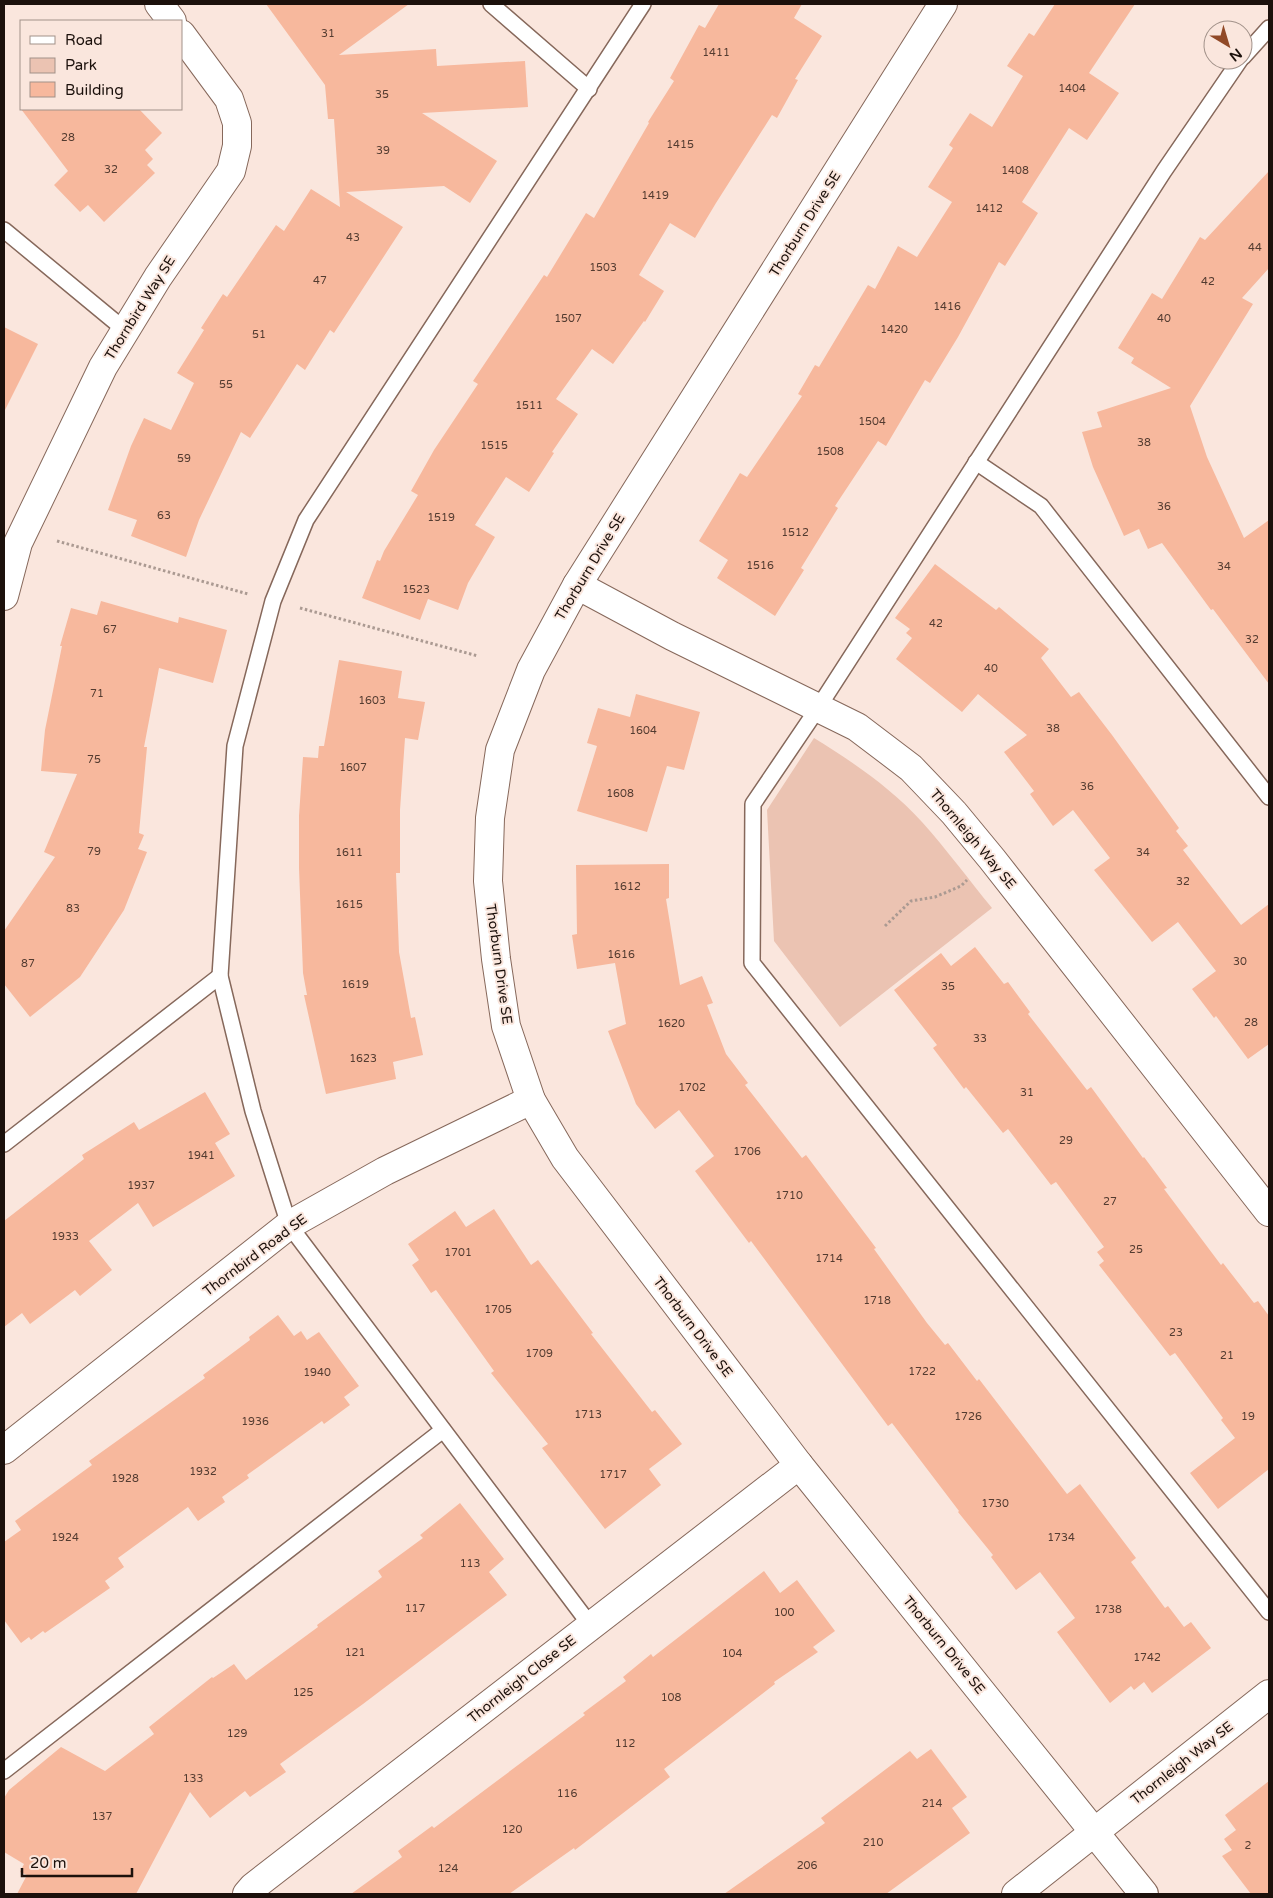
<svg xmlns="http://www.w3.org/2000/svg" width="1273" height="1898" font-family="'Varela Round',sans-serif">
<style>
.green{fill:#ebc3b2}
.building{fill:#f7b89d}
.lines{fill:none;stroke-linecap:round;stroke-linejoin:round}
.service-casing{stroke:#86685b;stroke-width:18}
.minor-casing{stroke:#86685b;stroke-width:30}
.path{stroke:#ab9a92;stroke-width:3;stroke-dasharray:2.5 2.5;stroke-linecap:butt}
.service{stroke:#fff;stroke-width:15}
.minor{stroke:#fff;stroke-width:28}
.labels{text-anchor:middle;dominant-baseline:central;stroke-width:4;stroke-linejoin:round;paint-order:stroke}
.number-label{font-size:11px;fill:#533b30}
.street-label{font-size:14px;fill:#1c110c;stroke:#fae6dd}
</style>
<rect width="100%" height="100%" fill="#fae6dd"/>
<path class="green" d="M814,738C853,762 891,788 922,822C947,850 969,880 992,908L840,1027L774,941L767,810Z"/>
<g class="building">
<path d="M266,4H409L339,55L436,49L437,66L525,61L528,107L422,113L497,161L470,203L444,186L346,192L403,227L334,333L330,330L305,370L297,364L250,438L241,432L199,520L186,557L131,536L137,520L108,510L131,446L144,418L171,430L194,383L177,373L204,330L201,328L223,294L227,297L276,225L284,231L311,189L340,207L334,119H328L325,85Z"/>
<path d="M719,4H802L794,18L822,36L795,79L798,80L777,118L772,115L716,203L695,238L670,223L639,275L664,291L645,322L644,321L613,364L592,349L556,399L578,414L552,452L554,453L529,492L506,477L475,525L495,537L468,583L458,610L428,599L420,620L362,598L377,560L380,561L384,551L418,495L411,491L434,450L478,384L473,381L544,275L547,277L586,213L594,218L649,123L648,122L674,81L670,78L699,25L705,28Z"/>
<path d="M1055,4H1135L1089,73L1119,93L1087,140L1069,128L1022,202L1038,213L1005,266L999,262L958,337L930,383L925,380L886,446L878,441L835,506L838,508L801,568L804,570L775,616L717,578L728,560L699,541L740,473L747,477L802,396L798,394L815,365L819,367L868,285L875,289L898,246L917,257L952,202L928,187L953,148L949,145L970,113L992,127L1023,76L1007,66L1029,33L1034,36Z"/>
<path d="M21,109H139L162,133L145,150L153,159L147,165L155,173L104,222L88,205L80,212L54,185L68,171Z"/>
<path d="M1269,171V268L1242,298L1253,304L1190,406L1207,457L1244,538L1269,520V684L1213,609L1211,610L1162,543L1148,549L1139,529L1124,536L1093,467L1082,432L1102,427L1097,412L1171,388L1131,363L1134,358L1118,348L1152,293L1162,299L1200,237L1205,240Z"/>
<path d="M4,327L38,344L4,412Z"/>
<path d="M935,564L996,610L999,607L1049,649L1041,658L1071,697L1079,692L1112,735L1179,828L1176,831L1188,846L1183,850L1241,925L1269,904V1044L1248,1059L1216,1016L1214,1018L1192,989L1216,971L1178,922L1152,942L1094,870L1110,858L1073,810L1053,826L1030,794L1034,791L1004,752L1027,735L978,694L962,712L896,659L912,638L906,633L910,629L895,618Z"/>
<path d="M101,601L178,623L179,617L227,630L213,683L159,668L144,747H147L139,833L144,835L138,849L147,852L124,910L80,977L30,1017L4,984V931L55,857L44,852L77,774L41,771L45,730L62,646H60L71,608L97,615Z"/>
<path d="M339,660L402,671L398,698L425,702L418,740L405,738L400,810V873H396L399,952L411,1018L415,1017L423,1055L393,1062L396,1079L326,1094L304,995H307L303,973L299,868V816L303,757L318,758L319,746H324Z"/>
<path d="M636,694L700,712L684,770L667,766L647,832L577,811L597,746L587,743L598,708L630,717Z"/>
<path d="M669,864V898L666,899L680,985L702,976L713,1003L707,1005L726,1054L748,1083L745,1085L802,1158L806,1155L876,1248L874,1249L927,1323L945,1345L948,1343L977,1381L979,1379L1067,1494L1080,1484L1136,1558L1131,1562L1165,1608L1168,1606L1184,1627L1191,1622L1211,1648L1152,1693L1144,1682L1134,1690L1131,1686L1110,1703L1057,1632L1075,1618L1040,1572L1016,1590L991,1557L993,1555L958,1512L959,1511L892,1423L888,1426L751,1241L749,1243L695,1171L714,1156L679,1110L655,1129L636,1104L608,1031L626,1024L615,963L577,969L572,935L577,934L576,865Z"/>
<path d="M975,947L1004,984L1008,982L1030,1012L1028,1014L1087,1090L1091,1087L1143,1158L1144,1157L1167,1188L1164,1189L1221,1265L1223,1263L1254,1303L1258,1301L1269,1316V1469L1218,1509L1190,1473L1235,1438L1221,1420L1223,1418L1175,1353L1170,1356L1099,1265L1104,1261L1097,1252L1104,1247L1056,1182L1051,1185L1008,1129L1003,1133L966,1087L964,1089L933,1048L937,1045L894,990L941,953L951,966Z"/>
<path d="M205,1092L230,1134L215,1143L235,1176L153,1227L138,1203L89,1241L112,1270L80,1296L75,1290L30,1324L22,1313L4,1327V1221L84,1159L82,1155L134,1122L139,1130Z"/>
<path d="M494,1209L531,1265L538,1260L593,1333L591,1334L652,1412L655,1410L682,1444L649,1469L661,1485L605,1529L542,1448L548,1444L491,1373L494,1371L436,1290L431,1293L412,1265L419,1260L408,1244L455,1211L466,1227Z"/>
<path d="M278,1315L294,1336L301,1331L307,1340L319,1332L359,1386L344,1397L350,1405L324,1424L322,1421L247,1475L249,1478L222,1497L225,1502L198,1521L188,1507L118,1558L124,1567L105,1581L110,1588L45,1633L43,1631L31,1640L29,1637L21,1643L4,1620V1542L21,1530L15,1521L92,1465L89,1461L205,1378L203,1375L250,1340L249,1337Z"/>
<path d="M460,1503L504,1559L489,1572L507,1595L363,1704L280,1764L286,1772L250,1797L245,1791L210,1818L190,1792L136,1894H17L27,1875L20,1872L24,1864L4,1852V1798L9,1790L61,1747L105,1771L154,1734L149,1727L212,1677L213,1678L234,1664L246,1680L318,1627L317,1625L382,1577L378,1571L423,1538L420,1535Z"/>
<path d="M764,1571L780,1593L797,1580L835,1631L813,1647L818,1652L774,1682L775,1684L664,1769L670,1777L575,1850L574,1848L509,1894H351L402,1857L398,1851L432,1826L434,1828L585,1715L583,1713L626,1681L623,1677L651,1654L653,1657Z"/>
<path d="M931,1749L967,1797L952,1808L970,1833L886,1894H724L825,1823L821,1818L910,1751L917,1759Z"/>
<path d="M1269,1781V1894H1251L1222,1856L1232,1850L1224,1839L1236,1830L1225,1815Z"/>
</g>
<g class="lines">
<defs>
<g id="service">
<path d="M491,4L589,89"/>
<path d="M1243,57L1269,28"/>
<path d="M1240,60L1164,171L818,708L753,804L752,963L1269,1612"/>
<path d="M4,230L125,330"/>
<path d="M976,462L1041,506L1269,797"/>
<path d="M4,1144L220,976"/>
<path d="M591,1626L289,1225L253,1111L220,976L235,746L273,601L306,520L643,4"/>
<path d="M4,1771L443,1430"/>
</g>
<g id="minor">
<path d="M159,4L172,21"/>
<path d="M943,4L577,585L531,670L500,750L490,818L488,881L496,959L506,1026L531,1100L565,1158L799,1465L1144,1894"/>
<path d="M577,585L672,636L857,727L911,768L954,813L992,859L1269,1212"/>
<path d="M4,596L18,543L103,367L158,277L231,171L237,146V123L229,99L181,34"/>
<path d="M4,1450L289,1225L385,1171L531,1100"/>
<path d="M247,1894L253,1887L799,1465"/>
<path d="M1016,1894L1269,1694"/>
</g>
</defs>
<use href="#service" class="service-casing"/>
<use href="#minor" class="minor-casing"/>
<g class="path">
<path d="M57,541L248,594"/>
<path d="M300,608L478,656"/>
<path d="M885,926L911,901L935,897L961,886L967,880"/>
</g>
<use href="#service" class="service"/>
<use href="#minor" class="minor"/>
</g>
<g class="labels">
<g class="number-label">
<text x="328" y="33">31</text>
<text x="716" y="52">1411</text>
<text x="1072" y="88">1404</text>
<text x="382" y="94">35</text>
<text x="68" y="137">28</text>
<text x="680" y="144">1415</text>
<text x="383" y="150">39</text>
<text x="111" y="169">32</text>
<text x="1015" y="170">1408</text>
<text x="655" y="195">1419</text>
<text x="989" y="208">1412</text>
<text x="353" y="237">43</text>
<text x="1255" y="247">44</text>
<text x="603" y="267">1503</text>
<text x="320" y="280">47</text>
<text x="1208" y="281">42</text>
<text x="947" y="306">1416</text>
<text x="568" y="318">1507</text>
<text x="1164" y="318">40</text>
<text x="894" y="329">1420</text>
<text x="259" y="334">51</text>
<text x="226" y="384">55</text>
<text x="529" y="405">1511</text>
<text x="872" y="421">1504</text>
<text x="1144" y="442">38</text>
<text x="494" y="445">1515</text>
<text x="830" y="451">1508</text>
<text x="184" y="458">59</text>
<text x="1164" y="506">36</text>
<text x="164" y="515">63</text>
<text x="441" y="517">1519</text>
<text x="795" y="532">1512</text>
<text x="760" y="565">1516</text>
<text x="1224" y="566">34</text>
<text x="416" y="589">1523</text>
<text x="936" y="623">42</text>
<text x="110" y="629">67</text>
<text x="1252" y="639">32</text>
<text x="991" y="668">40</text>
<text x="97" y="693">71</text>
<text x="372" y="700">1603</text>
<text x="1053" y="728">38</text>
<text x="643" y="730">1604</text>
<text x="94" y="759">75</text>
<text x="353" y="767">1607</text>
<text x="1087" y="786">36</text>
<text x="620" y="793">1608</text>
<text x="94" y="851">79</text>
<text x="349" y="852">1611</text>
<text x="1143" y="852">34</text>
<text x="1183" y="881">32</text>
<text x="627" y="886">1612</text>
<text x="349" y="904">1615</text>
<text x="73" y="908">83</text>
<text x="621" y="954">1616</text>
<text x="1240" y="961">30</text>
<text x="28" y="963">87</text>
<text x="355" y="984">1619</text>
<text x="948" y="986">35</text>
<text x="1251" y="1022">28</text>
<text x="671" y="1023">1620</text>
<text x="980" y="1038">33</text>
<text x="363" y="1058">1623</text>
<text x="692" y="1087">1702</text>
<text x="1027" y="1092">31</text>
<text x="1066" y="1140">29</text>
<text x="747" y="1151">1706</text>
<text x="201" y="1155">1941</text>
<text x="141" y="1185">1937</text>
<text x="789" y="1195">1710</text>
<text x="1110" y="1201">27</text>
<text x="65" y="1236">1933</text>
<text x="1136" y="1249">25</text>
<text x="458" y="1252">1701</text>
<text x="829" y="1258">1714</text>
<text x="877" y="1300">1718</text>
<text x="498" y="1309">1705</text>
<text x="1176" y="1332">23</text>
<text x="539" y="1353">1709</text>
<text x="1227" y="1355">21</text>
<text x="922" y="1371">1722</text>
<text x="317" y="1372">1940</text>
<text x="588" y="1414">1713</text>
<text x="968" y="1416">1726</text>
<text x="1248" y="1416">19</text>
<text x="255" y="1421">1936</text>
<text x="203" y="1471">1932</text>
<text x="613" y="1474">1717</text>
<text x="125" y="1478">1928</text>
<text x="995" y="1503">1730</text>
<text x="65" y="1537">1924</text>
<text x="1061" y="1537">1734</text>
<text x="470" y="1563">113</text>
<text x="415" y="1608">117</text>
<text x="1108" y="1609">1738</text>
<text x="784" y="1612">100</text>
<text x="355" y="1652">121</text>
<text x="732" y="1653">104</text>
<text x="1147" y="1657">1742</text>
<text x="303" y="1692">125</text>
<text x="671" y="1697">108</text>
<text x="237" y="1733">129</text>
<text x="625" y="1743">112</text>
<text x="193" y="1778">133</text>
<text x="567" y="1793">116</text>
<text x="932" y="1803">214</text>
<text x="102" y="1816">137</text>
<text x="512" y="1829">120</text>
<text x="873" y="1842">210</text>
<text x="1248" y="1845">2</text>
<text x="807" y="1865">206</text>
<text x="448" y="1868">124</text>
</g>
<g class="street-label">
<text transform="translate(805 224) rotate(-58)">Thorburn Drive SE</text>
<text transform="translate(140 308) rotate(-58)">Thornbird Way SE</text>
<text transform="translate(590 567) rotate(-59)">Thorburn Drive SE</text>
<text transform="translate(973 839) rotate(50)">Thornleigh Way SE</text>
<text transform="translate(499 964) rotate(82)">Thorburn Drive SE</text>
<text transform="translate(255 1255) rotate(-37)">Thornbird Road SE</text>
<text transform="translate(693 1327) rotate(53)">Thorburn Drive SE</text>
<text transform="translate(944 1645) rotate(51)">Thorburn Drive SE</text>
<text transform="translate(522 1679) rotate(-38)">Thornleigh Close SE</text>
<text transform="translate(1182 1763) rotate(-38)">Thornleigh Way SE</text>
</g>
</g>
<rect width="1273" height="1898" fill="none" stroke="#1c110c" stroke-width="10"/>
<rect x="20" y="20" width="162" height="90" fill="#fae6dd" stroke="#a19189"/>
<rect x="30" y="36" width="25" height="8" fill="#ffffff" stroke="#a19189"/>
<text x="65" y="45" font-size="15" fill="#1c110c">Road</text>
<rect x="30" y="58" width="25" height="15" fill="#ebc3b2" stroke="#a19189"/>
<text x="65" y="70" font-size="15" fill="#1c110c">Park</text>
<rect x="30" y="82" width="25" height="15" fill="#f7b89d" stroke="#a19189"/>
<text x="65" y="95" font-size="15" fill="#1c110c">Building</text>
<g transform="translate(1228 45) rotate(142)"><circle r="24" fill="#fae6dd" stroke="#a19189"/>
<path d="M0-4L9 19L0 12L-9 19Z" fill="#914927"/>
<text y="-8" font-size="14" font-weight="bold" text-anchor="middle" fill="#1c110c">N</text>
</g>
<path d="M22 1868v8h110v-8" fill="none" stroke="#1c110c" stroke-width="2.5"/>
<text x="30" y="1868" font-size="15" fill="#1c110c" stroke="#fae6dd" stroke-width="4" paint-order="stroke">20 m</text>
</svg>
